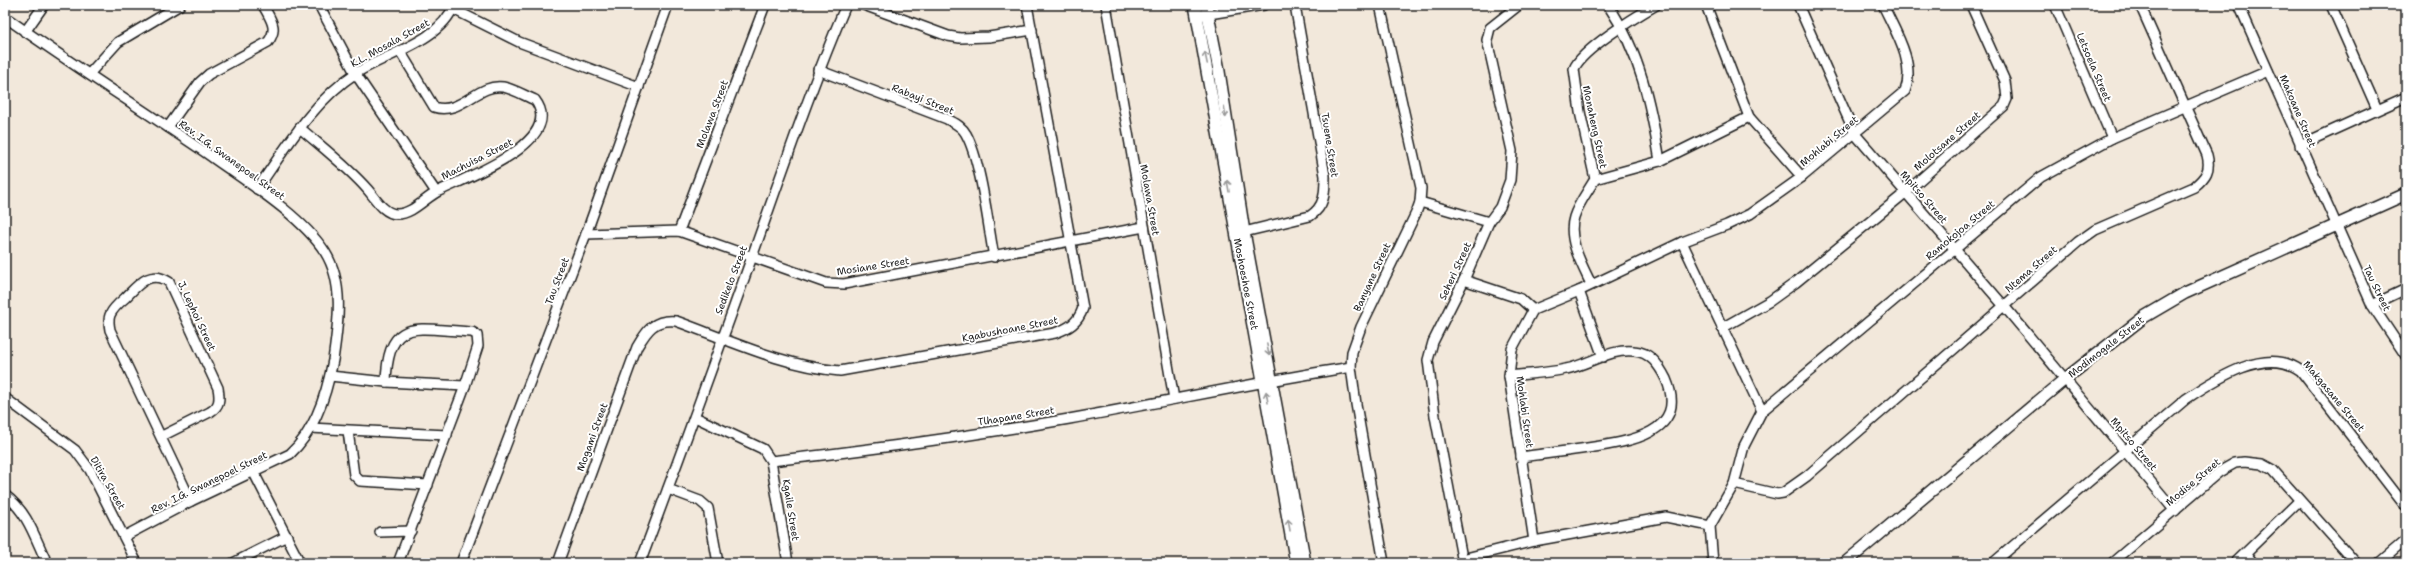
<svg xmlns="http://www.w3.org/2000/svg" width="2411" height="568" font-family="'Shantell Sans',sans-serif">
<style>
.built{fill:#e9d8c2}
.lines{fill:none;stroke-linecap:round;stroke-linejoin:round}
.minor-casing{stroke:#1c1c1c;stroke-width:12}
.tertiary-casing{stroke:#1c1c1c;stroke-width:14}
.minor{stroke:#fff;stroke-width:9}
.tertiary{stroke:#fff;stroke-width:11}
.oneway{stroke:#999}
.labels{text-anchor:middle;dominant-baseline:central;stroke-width:4;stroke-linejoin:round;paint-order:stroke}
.street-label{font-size:10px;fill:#1c1c1c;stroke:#fff}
</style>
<rect width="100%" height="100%" fill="#f2e8db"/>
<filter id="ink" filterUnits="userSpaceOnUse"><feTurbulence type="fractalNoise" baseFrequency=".025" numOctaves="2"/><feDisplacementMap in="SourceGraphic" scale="8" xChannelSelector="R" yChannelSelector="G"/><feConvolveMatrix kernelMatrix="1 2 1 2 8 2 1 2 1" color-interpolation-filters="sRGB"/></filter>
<g filter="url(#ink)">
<path class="built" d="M1618,5H1642L1635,9Z"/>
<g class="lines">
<defs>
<g id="minor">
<path d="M319,5L355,73L436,192"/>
<path d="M864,5L948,36L960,38L989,37L1032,30"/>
<path d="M1106,5L1174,399"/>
<path d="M1380,5L1421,188L1420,202L1416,213L1361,327L1352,352L1351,367L1356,404L1384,563"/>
<path d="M1608,5C1640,52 1651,106 1660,161"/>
<path d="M1706,5L1749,117L1802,177"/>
<path d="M1798,5L1855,134L2004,306L2175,511"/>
<path d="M2055,5L2112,138"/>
<path d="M2239,5L2372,305L2406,356"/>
<path d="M2331,5L2377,109"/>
<path d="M453,9L519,42L639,87"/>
<path d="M1203,15L1264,5"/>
<path d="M5,17C73,65 143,110 212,157C247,182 301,215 325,252C345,284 338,325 333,360C327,393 315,431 290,454L191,501L125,536"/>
<path d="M25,32L44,5"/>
<path d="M818,70L947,119C954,123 962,126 966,134C981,161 988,225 994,257"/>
<path d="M89,74L118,42L180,5"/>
<path d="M168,127L200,82L209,74L268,42C279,28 270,19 263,5"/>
<path d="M300,128C323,148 348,167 368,190C375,198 384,214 397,214C413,214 426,197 439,191C464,178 567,142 535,100C525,96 514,89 503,87C478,83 460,116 434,107L400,51"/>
<path d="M2300,145L2406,97"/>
<path d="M1595,179L1660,161L1749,117"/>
<path d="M257,189C286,148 313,101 356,73C386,54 441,41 454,5"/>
<path d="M1420,202L1489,222"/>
<path d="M679,231L765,5"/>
<path d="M1244,232L1310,216C1325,206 1325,193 1325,176L1295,5"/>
<path d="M586,234L679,231L826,283L844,284L1144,227"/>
<path d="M1682,242L1762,411"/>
<path d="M1464,280L1521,299L1533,310"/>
<path d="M1591,284C1582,265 1567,239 1574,217C1578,204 1588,191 1595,179L1580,112L1574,69C1581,50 1637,16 1656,5"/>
<path d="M1579,291L1603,357"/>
<path d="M2372,305L2406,289"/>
<path d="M1722,328L1770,301L1795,283L1905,193L2004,106L2007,99L2005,81L1971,5"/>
<path d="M330,376L386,382L465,386"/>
<path d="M1509,376C1528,374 1548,373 1566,369C1588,365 1611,348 1634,351C1650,352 1659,365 1666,379C1691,437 1620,443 1581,449C1561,452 1541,454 1521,457"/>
<path d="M386,382C388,314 418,330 472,332L477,335L478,346L465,386L398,563"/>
<path d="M5,398L75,450L90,470L137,563"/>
<path d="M695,417L763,449L771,461L788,563"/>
<path d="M310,428L447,435"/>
<path d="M348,431L354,475L360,481L428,485"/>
<path d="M162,436L210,412C220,406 220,399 218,388L169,282C150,269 138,285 125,298C119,303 113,308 110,315C108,320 109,325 110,330L191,501"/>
<path d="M771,461C871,450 970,436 1069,419C1164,402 1257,382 1351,367"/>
<path d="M254,473L300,563"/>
<path d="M1734,484L1777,494L1783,493L1807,476L2078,242L2095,230L2194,187C2206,177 2211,170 2207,155L2140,5"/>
<path d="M668,489L700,501L708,508L718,563"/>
<path d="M5,495C28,512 35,538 47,563"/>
<path d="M380,532L411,531"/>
<path d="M1534,541L1509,376L1512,349L1533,310L1579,291L1682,242L1727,225L1750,214L1802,177L1905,91C1916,63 1895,31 1883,5"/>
<path d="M2246,554L2253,563"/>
<path d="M1462,559L1534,541L1666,517L1710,526"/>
<path d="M233,563L287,536"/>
<path d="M461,563L586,234L668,5"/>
<path d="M558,563L637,347C647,330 654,319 676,321C729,340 783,366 840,371L1055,333C1069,328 1078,323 1083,308L1027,5"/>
<path d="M640,563C679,460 716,357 753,254C783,170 811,87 846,5"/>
<path d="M1463,563L1435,416L1428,360L1433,342L1464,280L1489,222L1500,207L1510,180L1512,151L1487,40L1490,28L1519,5"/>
<path d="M1713,563L1710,526L1734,484L1744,446L1762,411L2041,177L2112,138L2268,71"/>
<path d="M1993,563L2186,399C2216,379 2267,345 2301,371L2406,507"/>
<path d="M2112,563L2219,472L2235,463L2244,462L2262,464L2273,470L2356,563"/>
<path d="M2235,563L2299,501"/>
<path d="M2379,563L2406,540"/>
</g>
<g id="tertiary">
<path d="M1195,5L1296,563"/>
<path d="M1206,5L1218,65L1244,232L1305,563"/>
<path d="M1845,563L2065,379L2144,317L2185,293L2406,194"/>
</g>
</defs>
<use href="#minor" class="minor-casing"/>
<use href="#tertiary" class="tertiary-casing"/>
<use href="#minor" class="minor"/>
<use href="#tertiary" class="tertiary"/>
</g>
<defs><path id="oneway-shaft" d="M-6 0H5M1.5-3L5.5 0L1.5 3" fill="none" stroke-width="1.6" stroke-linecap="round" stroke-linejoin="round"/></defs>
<g class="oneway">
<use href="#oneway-shaft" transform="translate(1206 58) rotate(-102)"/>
<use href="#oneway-shaft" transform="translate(1225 112) rotate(81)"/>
<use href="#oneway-shaft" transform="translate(1228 186) rotate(-100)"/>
<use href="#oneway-shaft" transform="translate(1268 350) rotate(79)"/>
<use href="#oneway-shaft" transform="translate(1267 397) rotate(-100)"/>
<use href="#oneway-shaft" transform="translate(1289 525) rotate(-100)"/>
</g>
</g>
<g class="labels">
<g class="street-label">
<text transform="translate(390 43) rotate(-29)">K.L. Mosala Street</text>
<text transform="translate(2094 67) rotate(67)">Letsoela Street</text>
<text transform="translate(923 99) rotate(22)">Rabayi Street</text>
<text transform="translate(2298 111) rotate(67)">Makoane Street</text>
<text transform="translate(712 114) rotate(-69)">Molawa Street</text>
<text transform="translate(1595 127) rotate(78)">Monaheng Street</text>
<text transform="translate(1829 141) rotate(-40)">Mohlabi Street</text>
<text transform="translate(1947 141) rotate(-41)">Molotsane Street</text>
<text transform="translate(1330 145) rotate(81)">Tsuene Street</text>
<text transform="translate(477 159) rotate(-27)">Machuisa Street</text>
<text transform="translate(232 160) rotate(36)">Rev. I.G. Swanepoel Street</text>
<text transform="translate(1924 197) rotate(49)">Mpitso Street</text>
<text transform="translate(1150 200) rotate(80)">Molawa Street</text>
<text transform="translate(1960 230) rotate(-40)">Ramokojoa Street</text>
<text transform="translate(873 266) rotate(-9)">Mosiane Street</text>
<text transform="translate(2031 269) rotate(-41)">Ntema Street</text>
<text transform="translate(1455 271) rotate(-65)">Seheri Street</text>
<text transform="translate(1372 277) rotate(-65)">Banyane Street</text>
<text transform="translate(731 280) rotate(-69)">Sedikelo Street</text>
<text transform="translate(557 281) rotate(-69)">Tau Street</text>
<text transform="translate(1246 284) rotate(79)">Moshoeshoe Street</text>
<text transform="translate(2377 288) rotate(64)">Tau Street</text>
<text transform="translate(197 316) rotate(65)">J. Lephoi Street</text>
<text transform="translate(1010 329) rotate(-11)">Kgabushoane Street</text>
<text transform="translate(2106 347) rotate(-38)">Modimogale Street</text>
<text transform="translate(2334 396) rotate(50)">Makgasane Street</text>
<text transform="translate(1525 412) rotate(82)">Mohlabi Street</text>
<text transform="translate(1016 416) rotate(-9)">Tlhapane Street</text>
<text transform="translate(592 437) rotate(-70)">Mogami Street</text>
<text transform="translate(2134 444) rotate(50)">Mpitso Street</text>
<text transform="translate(209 482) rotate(-26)">Rev. I.G. Swanepoel Street</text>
<text transform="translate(2193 482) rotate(-40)">Modise Street</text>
<text transform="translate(108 483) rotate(60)">Ditira Street</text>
<text transform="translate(791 510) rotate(81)">Kgaile Street</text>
</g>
</g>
<rect width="2411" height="568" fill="none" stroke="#fff" stroke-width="20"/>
<rect x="10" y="10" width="2391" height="548" fill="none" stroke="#1c1c1c" stroke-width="1.5" filter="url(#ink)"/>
</svg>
